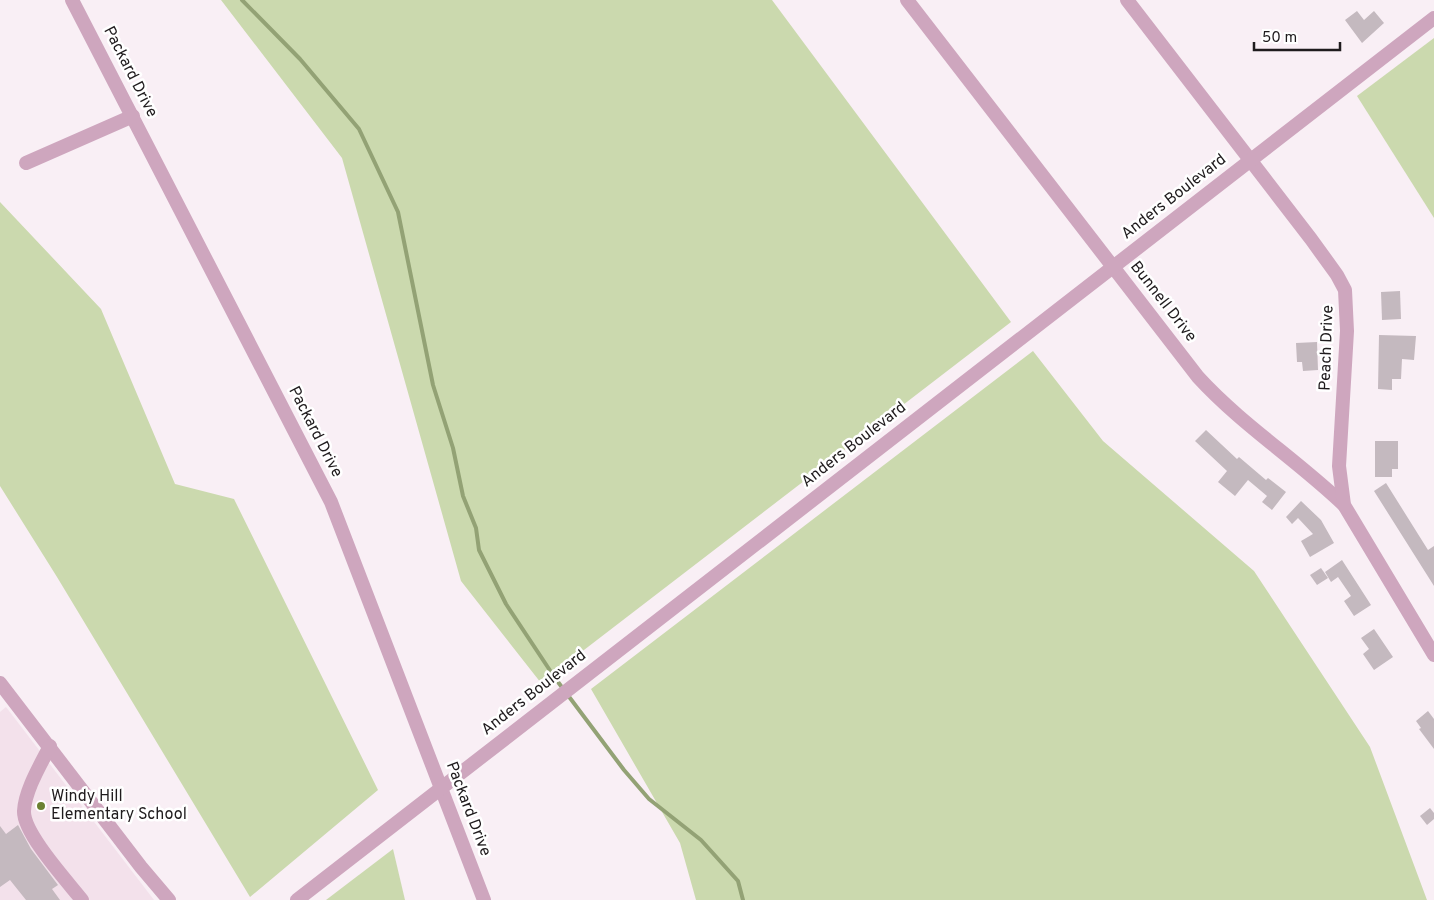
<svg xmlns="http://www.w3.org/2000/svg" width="1434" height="900" font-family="Overpass,sans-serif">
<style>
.built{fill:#f3e1eb}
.green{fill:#cbd9ae}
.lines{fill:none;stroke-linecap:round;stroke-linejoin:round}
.stream{stroke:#93a275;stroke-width:4}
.building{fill:#c4b9bf}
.minor{stroke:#cea6be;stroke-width:14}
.poi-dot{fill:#6b8132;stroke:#fff;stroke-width:2}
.labels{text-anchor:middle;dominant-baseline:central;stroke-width:5;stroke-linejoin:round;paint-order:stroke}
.street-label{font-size:16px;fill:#1f1b1d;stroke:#fff}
.poi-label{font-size:16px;fill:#1f1b1d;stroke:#fff;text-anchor:start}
</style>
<rect width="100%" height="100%" fill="#f9eff5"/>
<path class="built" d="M6,707L154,900H0V712Z"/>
<g class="green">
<path d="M221,0H772L1011,322L541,683L461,581L342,158Z"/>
<path d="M1434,38V218L1357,96Z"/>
<path d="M0,202L101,309L175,484L234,499L378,790L250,897L57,577L0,486Z"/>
<path d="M1033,351L1103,441L1254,571L1370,747L1427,900H696L680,843L591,689Z"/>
<path d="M393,849L405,900H326Z"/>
</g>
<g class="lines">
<path class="stream" d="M242,0L300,59L359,129L398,212L433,385L453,448L463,496L476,528L479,550L506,604L555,678L624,770L649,799L701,840L738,881L743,900"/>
</g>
<g class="building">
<path d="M1357,11L1364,20L1374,11L1384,23L1362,43L1345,20Z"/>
<path d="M1400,291L1401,319L1382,320L1381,292Z"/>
<path d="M1379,335L1416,336L1414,360L1402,359L1401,379H1392V390L1378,389Z"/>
<path d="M1317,342L1318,370L1303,371L1302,362H1297L1296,343Z"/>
<path d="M1206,430L1237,459L1239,457L1266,480L1268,478L1286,492L1272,510L1262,502L1267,496L1248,480L1235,496L1218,482L1227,471L1195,441Z"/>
<path d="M1375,441H1398V469H1392V477H1375Z"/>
<path d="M1386,483L1428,550L1434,546V586L1374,491Z"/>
<path d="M1301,501L1321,520L1334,543L1310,557L1301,541L1313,534L1298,518L1292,524L1286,517Z"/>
<path d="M1342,560L1371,605L1354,616L1344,601L1351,596L1338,577L1331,582L1325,572Z"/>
<path d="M1321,568L1328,578L1317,585L1310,575Z"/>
<path d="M1374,629L1393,657L1374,670L1363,654L1369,649L1361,638Z"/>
<path d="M1428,711L1434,719V749L1419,729L1421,728L1416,721Z"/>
<path d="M1430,808L1434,813V819L1427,825L1420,816Z"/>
<path d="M18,825L31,849L58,885L52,889L60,900H26L10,880L0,887V826L6,834Z"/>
</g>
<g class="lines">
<g class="minor">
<path d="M72,0L331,502L484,900"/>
<path d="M907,0L1198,377C1242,425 1297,460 1344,505"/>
<path d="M1127,0L1311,239L1337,275L1345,290L1347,331L1339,466L1344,505L1434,655"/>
<path d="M26,163L133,116"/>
<path d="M0,683L141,867L169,900"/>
<path d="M50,746C41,764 25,790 24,811C23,833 67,881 82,900"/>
<path d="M297,900L1434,18"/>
</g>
</g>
<circle class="poi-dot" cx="41" cy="806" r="5"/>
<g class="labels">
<g class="street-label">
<text transform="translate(130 72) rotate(63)">Packard Drive</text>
<text transform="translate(1174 197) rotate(-38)">Anders Boulevard</text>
<text transform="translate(1163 302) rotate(52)">Bunnell Drive</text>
<text transform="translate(1327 348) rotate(-88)">Peach Drive</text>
<text transform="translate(315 432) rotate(63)">Packard Drive</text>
<text transform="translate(854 445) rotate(-38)">Anders Boulevard</text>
<text transform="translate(534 693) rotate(-38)">Anders Boulevard</text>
<text transform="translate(468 809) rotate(69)">Packard Drive</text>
</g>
<g class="poi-label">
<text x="51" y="797">Windy Hill<tspan x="51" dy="18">Elementary School</tspan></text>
</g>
</g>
<path d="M1254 42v8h86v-8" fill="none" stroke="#1f1b1d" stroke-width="2.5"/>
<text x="1262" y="42" font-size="15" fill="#1f1b1d" stroke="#ffffff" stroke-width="4" paint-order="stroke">50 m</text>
</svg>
